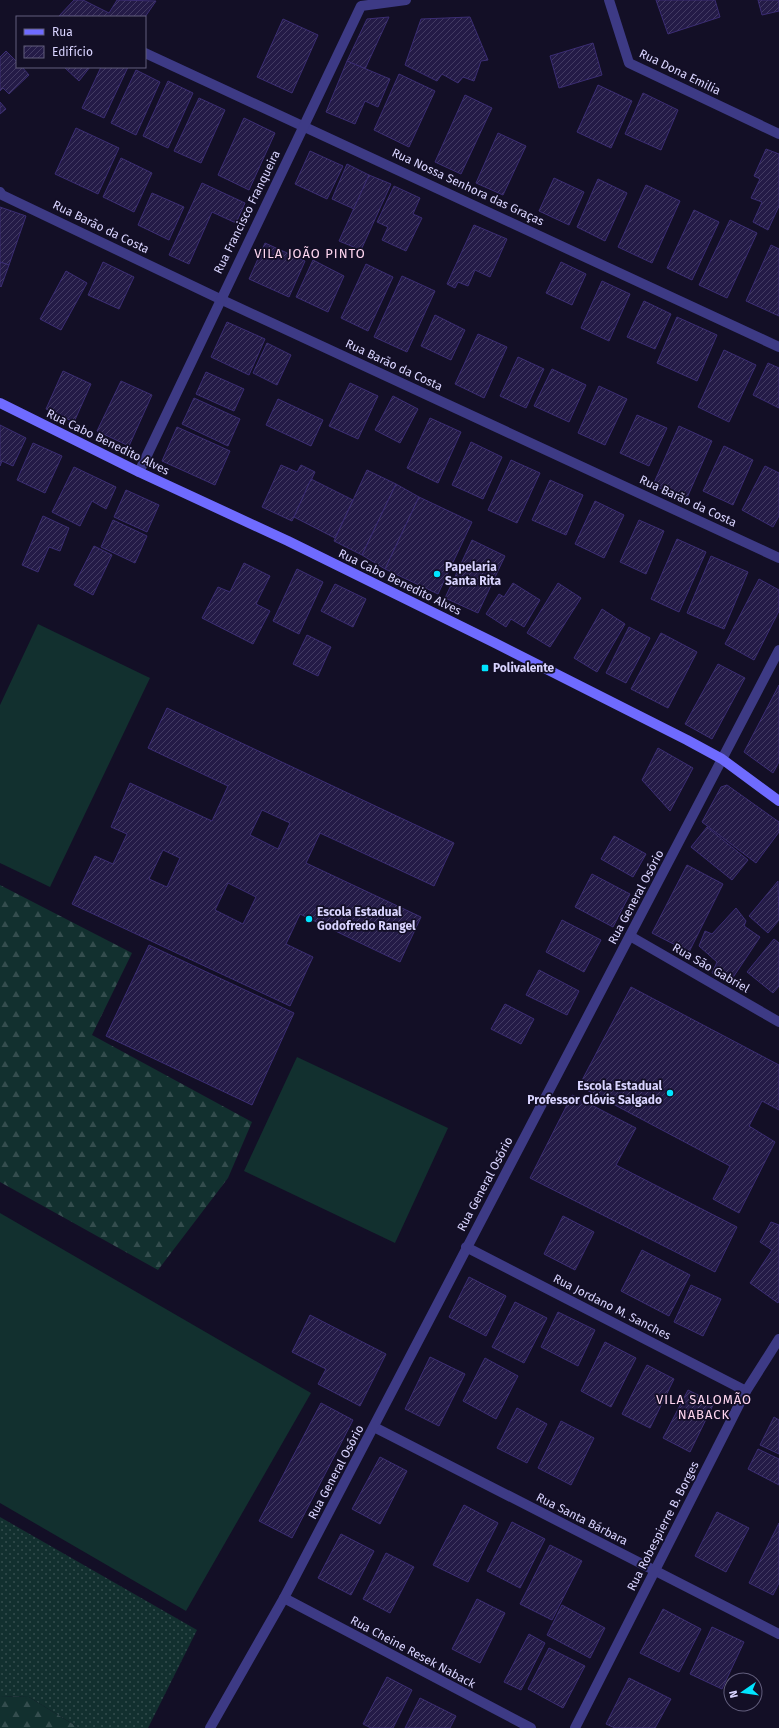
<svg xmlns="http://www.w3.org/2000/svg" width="779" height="1728" font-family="'Fira Sans',sans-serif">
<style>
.grass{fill:url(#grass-dots)}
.forest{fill:url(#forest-firs)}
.garden{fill:#12302f}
.building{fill:url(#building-hatch);stroke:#3b2d73;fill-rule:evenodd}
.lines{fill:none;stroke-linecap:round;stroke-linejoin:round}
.street{stroke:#3d3a85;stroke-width:10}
.secondary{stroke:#6f6bff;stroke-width:10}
.poi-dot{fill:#00e5ff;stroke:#130f26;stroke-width:1.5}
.labels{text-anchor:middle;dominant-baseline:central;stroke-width:3.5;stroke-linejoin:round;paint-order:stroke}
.street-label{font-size:12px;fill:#d9d4ff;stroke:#130f26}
.poi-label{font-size:12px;font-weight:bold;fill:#d9d4ff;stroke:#130f26;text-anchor:start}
.neighbourhood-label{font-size:13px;letter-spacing:1px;fill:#ffd6f0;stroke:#130f26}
</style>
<defs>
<pattern id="grass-dots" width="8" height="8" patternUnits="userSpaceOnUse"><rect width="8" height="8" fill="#12302f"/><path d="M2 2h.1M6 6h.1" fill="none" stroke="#344d4e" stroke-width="1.8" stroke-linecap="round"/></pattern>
<pattern id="forest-firs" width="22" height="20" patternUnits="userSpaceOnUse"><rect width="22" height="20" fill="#12302f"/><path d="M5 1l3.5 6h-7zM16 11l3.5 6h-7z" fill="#344d4e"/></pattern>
<pattern id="building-hatch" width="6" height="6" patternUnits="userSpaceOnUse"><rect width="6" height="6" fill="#241b47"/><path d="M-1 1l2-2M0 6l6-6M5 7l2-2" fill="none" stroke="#433b63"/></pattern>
</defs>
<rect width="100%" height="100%" fill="#130f26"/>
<path class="grass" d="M0,1517L197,1630L148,1728H79L29,1697L0,1696Z"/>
<g class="forest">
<path d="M0,885L132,953L92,1035L252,1122L228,1178L158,1270L0,1182Z"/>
<path d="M0,1696L29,1697L79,1728H0Z"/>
</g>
<g class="garden">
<path d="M38,624L150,678L50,887L0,863V705Z"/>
<path d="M297,1057L448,1128L395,1243L244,1171Z"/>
<path d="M0,1213L311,1393L186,1611L0,1503Z"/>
</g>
<g class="building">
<path d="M74,0H83L109,13L117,0L156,1L145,17L59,16Z"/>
<path d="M656,0H715L720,17L668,34Z"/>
<path d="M758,0H779V11L762,15Z"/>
<path d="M389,17L365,69L347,61L367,19Z"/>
<path d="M470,17L488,60L481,61L474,81L463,77L458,83L442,74L437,81L405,65L421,19Z"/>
<path d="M283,19L318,35L292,93L257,77Z"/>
<path d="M593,43L602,75L559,88L550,56Z"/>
<path d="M6,51L17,62V67H22L29,75L9,94L3,88L0,91V57Z"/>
<path d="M347,61L390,79L378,107L365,101L355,124L326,112Z"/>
<path d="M64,67H90L79,81Z"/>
<path d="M101,67H128L104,118L82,108Z"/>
<path d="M136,70L160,82L136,135L111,123Z"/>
<path d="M399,74L435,91L409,147L374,130Z"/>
<path d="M168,81L193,93L168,148L143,136Z"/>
<path d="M598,85L632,101L611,148L577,132Z"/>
<path d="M643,93L678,110L661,150L625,134Z"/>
<path d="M465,95L492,108L461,174L435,162Z"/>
<path d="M199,98L225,110L201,163L174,151Z"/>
<path d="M0,102L6,109L0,114Z"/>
<path d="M244,118L275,133L249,190L218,175Z"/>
<path d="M76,128L119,148L98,194L55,174Z"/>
<path d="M498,133L526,146L503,195L476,183Z"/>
<path d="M766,149L779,154V206L768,230L753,222L762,202L751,198L760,179L754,176Z"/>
<path d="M310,151L343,166L327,199L295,184Z"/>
<path d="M121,158L152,173L134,212L103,197Z"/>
<path d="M347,164L369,175L354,209L332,199Z"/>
<path d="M369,175L391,184L361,250L339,241Z"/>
<path d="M554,178L584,192L569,225L539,211Z"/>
<path d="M598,179L627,193L605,241L577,227Z"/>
<path d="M202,183L245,203L236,223L212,212L189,264L169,255Z"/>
<path d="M646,185L680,201L652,263L618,247Z"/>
<path d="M394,186L420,198L413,214L422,218L406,251L382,240L388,227L377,222Z"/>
<path d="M152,193L184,207L169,240L138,225Z"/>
<path d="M0,207L26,216L9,265L0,262Z"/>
<path d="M694,210L719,222L692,280L667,268Z"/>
<path d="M730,220L757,233L727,298L699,285Z"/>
<path d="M474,225L507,239L490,277L475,270L468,286L458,282L455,288L447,284Z"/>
<path d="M265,243L305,261L289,297L249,279Z"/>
<path d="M771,245L779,249V316L746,301Z"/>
<path d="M313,260L344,276L328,312L296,297Z"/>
<path d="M0,262L9,265L1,287L0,286Z"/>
<path d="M103,262L134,277L119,309L88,295Z"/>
<path d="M561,262L586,274L572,305L546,293Z"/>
<path d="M366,264L393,277L368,331L341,318Z"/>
<path d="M66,271L87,283L61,330L40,319Z"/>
<path d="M402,276L435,291L407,352L374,337Z"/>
<path d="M602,281L630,294L609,341L581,328Z"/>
<path d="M644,301L671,314L655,349L627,337Z"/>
<path d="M435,315L465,330L451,360L421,346Z"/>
<path d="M677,317L717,335L697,381L657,363Z"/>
<path d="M227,322L265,339L249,375L211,357Z"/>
<path d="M478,334L507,347L484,398L455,384Z"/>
<path d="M267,343L291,355L277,385L253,373Z"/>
<path d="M724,350L756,365L729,422L698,407Z"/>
<path d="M518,357L544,369L526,408L500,396Z"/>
<path d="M768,363L779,368V408L753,395Z"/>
<path d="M552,369L586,385L569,422L534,406Z"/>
<path d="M63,371L91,384L74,422L46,409Z"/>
<path d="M206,372L244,389L234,411L196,394Z"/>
<path d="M121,381L152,395L129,446L97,431Z"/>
<path d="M350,383L378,396L358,439L329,426Z"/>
<path d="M599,386L627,399L605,445L578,433Z"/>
<path d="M393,396L418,409L400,443L375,430Z"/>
<path d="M194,398L240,419L228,446L182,424Z"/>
<path d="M278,399L323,420L311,446L266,425Z"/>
<path d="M637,415L667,428L649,466L620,453Z"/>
<path d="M430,418L461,432L438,483L407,468Z"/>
<path d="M0,425L26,438L13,466L2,461L0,466Z"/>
<path d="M679,426L712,441L686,500L653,485Z"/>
<path d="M177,427L230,451L215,485L162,461Z"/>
<path d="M471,442L502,457L483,499L452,485Z"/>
<path d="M33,443L62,456L45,493L17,480Z"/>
<path d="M724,446L753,460L733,505L703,491Z"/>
<path d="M511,460L540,473L517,523L488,510Z"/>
<path d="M281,465L297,472L301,465L315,472L292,521L262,507Z"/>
<path d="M765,466L779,473V516L773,527L742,510Z"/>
<path d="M74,467L116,487L106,509L92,501L80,526L52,512Z"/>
<path d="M367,470L396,484L362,555L334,541Z"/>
<path d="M311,479L353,500L335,538L294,517Z"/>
<path d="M550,480L583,495L566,535L532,520Z"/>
<path d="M396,484L419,497L385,569L362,555Z"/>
<path d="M126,490L159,505L147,532L114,517Z"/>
<path d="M419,497L472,522L438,594L385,569Z"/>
<path d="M595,501L624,515L604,558L575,544Z"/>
<path d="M43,516L69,528L60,551L49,547L38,572L22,565Z"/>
<path d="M113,520L147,536L135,563L101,547Z"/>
<path d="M639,520L664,531L646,574L620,562Z"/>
<path d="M677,539L706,552L679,612L651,599Z"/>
<path d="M472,540L505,556L478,613L445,598Z"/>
<path d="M94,546L112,555L93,595L74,585Z"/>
<path d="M711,556L748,572L724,629L687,613Z"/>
<path d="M244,563L270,576L256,604L270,611L253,644L202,618L218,587L230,592Z"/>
<path d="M297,569L323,582L299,634L273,621Z"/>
<path d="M759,579L779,590V611L754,660L725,644Z"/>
<path d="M513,583L540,600L524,627L511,619L506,627L486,614L499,594L504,597Z"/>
<path d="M558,583L581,598L550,647L527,633Z"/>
<path d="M335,584L366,599L353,627L321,611Z"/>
<path d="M602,609L625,624L597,672L574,658Z"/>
<path d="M629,627L650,638L626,683L606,673Z"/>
<path d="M661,633L697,652L668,708L631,689Z"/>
<path d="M307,635L331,647L318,676L293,664Z"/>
<path d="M718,664L745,678L712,739L685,724Z"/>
<path d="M779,685V762L773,773L744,752Z"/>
<path d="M167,708L454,843L434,886L320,833L306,863L421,917L400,962L300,914L286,944L313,957L290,1006L72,904L95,856L113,864L127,834L111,827L130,783L212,821L228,786L148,748ZM262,810L290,823L278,849L250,835ZM163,850L180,858L167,887L149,879ZM228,883L256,897L243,924L215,910Z"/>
<path d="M658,748L693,768L670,811L642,780Z"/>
<path d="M727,785L779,822V832L756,863L702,822L721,787Z"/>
<path d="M707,827L748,860L732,880L691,847Z"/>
<path d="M614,836L646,854L633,877L601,859Z"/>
<path d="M687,865L723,884L689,952L652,933Z"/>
<path d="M592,874L630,894L613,927L575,907Z"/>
<path d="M778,881L779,920L768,933L749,916Z"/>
<path d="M736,908L746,921L744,926L760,937L730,982L712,973L717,962L699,946L705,931L712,934Z"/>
<path d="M562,920L601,940L584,972L546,952Z"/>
<path d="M774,939L779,943V986L773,993L747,972Z"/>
<path d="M149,945L294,1013L252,1105L106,1036Z"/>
<path d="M539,970L579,991L567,1015L526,995Z"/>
<path d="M631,987L779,1065V1110L762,1101L749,1126L775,1142L739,1213L713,1199L730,1166L579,1086Z"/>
<path d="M505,1004L534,1019L521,1044L491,1029Z"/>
<path d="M572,1095L636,1128L616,1165L737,1227L715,1272L530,1178Z"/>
<path d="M563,1216L594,1232L575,1270L544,1254Z"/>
<path d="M771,1222L779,1225V1301L778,1303L750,1283L772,1250L760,1242Z"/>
<path d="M642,1250L690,1275L669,1316L621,1291Z"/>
<path d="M469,1277L506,1296L486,1336L449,1317Z"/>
<path d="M691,1285L721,1299L703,1336L674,1322Z"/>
<path d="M515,1302L547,1318L524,1363L492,1347Z"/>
<path d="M558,1312L595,1330L578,1366L541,1347Z"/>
<path d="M310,1315L386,1354L360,1406L318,1384L326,1369L292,1352Z"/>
<path d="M605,1342L636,1358L611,1407L581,1391Z"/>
<path d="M430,1357L465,1374L439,1426L405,1409Z"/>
<path d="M485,1358L518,1376L496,1419L463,1401Z"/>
<path d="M647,1365L674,1379L650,1428L622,1414Z"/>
<path d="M688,1390L714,1403L690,1452L663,1438Z"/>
<path d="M321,1403L353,1420L292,1538L259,1521Z"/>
<path d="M517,1408L547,1424L527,1463L497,1448Z"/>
<path d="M774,1417L779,1420V1454L760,1445Z"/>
<path d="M561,1421L594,1438L571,1485L538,1468Z"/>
<path d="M758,1449L779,1459V1485L748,1469Z"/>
<path d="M380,1457L407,1471L380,1524L352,1509Z"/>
<path d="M464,1505L498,1523L468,1582L433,1565Z"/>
<path d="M717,1512L749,1528L726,1572L695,1556Z"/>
<path d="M512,1522L545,1539L520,1588L487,1571Z"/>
<path d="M779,1523V1583L773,1595L749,1583Z"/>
<path d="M341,1534L374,1551L351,1595L318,1578Z"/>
<path d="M550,1545L582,1561L552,1620L520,1604Z"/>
<path d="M386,1553L414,1567L390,1613L363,1599Z"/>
<path d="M477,1599L505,1613L480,1663L452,1649Z"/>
<path d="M562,1605L605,1628L590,1658L547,1635Z"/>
<path d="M663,1609L701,1629L679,1672L640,1653Z"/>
<path d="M712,1627L744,1642L722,1689L690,1674Z"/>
<path d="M529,1634L545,1643L521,1690L504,1682Z"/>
<path d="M549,1648L585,1666L563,1708L528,1689Z"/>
<path d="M387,1677L412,1690L393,1728H371L363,1724Z"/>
<path d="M629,1678L671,1699L655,1728H615L606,1724Z"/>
<path d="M420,1698L456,1716L450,1728H405Z"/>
</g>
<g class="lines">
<g class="street">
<path d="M609,0L629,63L779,134"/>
<path d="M145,53L779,347"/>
<path d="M0,192L2,195L220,299L779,558"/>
<path d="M139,472L361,6L406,0"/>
<path d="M630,936L779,1022"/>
<path d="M466,1247L746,1391"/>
<path d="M374,1427L779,1634"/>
<path d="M284,1598L531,1728"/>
<path d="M210,1728L284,1598L779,650"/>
<path d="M575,1728L746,1391L779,1339"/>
</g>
<path class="secondary" d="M0,403L139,472L288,541L495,643L687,740L722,759L779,801"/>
</g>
<g class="poi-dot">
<circle cx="437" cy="574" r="4"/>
<rect x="481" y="664" width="8" height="8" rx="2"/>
<circle cx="309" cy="919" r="4"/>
<circle cx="670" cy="1093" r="4"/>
</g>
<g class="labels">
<g class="street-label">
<text transform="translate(680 72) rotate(26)">Rua Dona Emilia</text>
<text transform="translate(468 187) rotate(25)">Rua Nossa Senhora das Graças</text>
<text transform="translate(247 212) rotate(-64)">Rua Francisco Franqueira</text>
<text transform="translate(101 227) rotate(26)">Rua Barão da Costa</text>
<text transform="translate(394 365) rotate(25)">Rua Barão da Costa</text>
<text transform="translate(108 442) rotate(26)">Rua Cabo Benedito Alves</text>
<text transform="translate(688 501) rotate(25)">Rua Barão da Costa</text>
<text transform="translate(400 582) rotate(26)">Rua Cabo Benedito Alves</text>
<text transform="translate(636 897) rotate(-62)">Rua General Osório</text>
<text transform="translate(711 968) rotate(30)">Rua São Gabriel</text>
<text transform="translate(485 1184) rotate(-62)">Rua General Osório</text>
<text transform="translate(612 1307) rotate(27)">Rua Jordano M. Sanches</text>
<text transform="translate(336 1472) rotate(-62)">Rua General Osório</text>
<text transform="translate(582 1519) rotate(27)">Rua Santa Bárbara</text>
<text transform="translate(663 1526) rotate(-63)">Rua Robespierre B. Borges</text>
<text transform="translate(413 1652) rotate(28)">Rua Cheine Resek Naback</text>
</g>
<g class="poi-label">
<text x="445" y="567">Papelaria<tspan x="445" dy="14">Santa Rita</tspan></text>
<text x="493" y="668">Polivalente</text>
<text x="317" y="912">Escola Estadual<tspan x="317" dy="14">Godofredo Rangel</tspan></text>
<text x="662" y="1086" text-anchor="end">Escola Estadual<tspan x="662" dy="14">Professor Clóvis Salgado</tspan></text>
</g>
<g class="neighbourhood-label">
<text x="310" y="253">VILA JOÃO PINTO</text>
<text x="704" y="1399">VILA SALOMÃO<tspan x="704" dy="15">NABACK</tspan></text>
</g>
</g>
<rect x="16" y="16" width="130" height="52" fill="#130f26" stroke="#625e7d"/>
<rect x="24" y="29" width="20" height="6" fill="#6f6bff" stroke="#625e7d"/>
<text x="52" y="36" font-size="12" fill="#d9d4ff">Rua</text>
<rect x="24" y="46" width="20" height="12" fill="url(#building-hatch)" stroke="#625e7d"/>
<text x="52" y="56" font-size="12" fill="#d9d4ff">Edifício</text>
<g transform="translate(743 1692) rotate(257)"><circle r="19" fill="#130f26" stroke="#625e7d"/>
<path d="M0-3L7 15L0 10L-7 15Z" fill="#00e5ff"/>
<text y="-6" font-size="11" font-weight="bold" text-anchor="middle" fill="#d9d4ff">N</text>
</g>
</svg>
